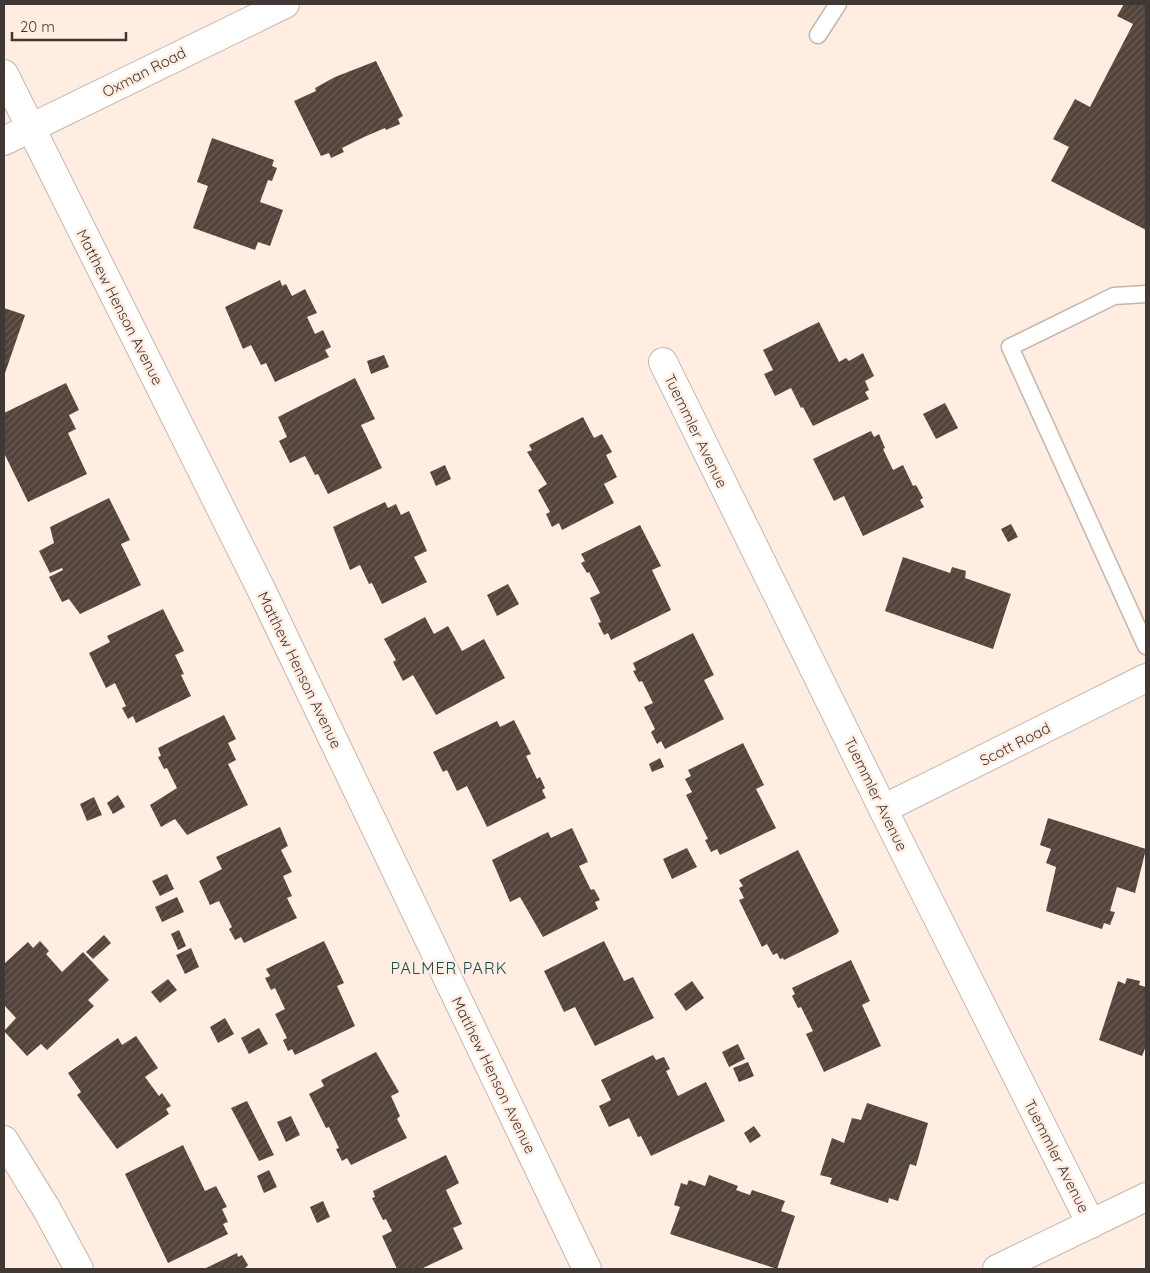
<svg xmlns="http://www.w3.org/2000/svg" width="1150" height="1273" font-family="Quicksand,sans-serif">
<style>
.building{fill:url(#building-hatch)}
.lines{fill:none;stroke-linecap:round;stroke-linejoin:round}
.service-casing{stroke:#c6b5ab;stroke-width:19}
.minor-casing{stroke:#c6b5ab;stroke-width:30}
.tertiary-casing{stroke:#c6b5ab;stroke-width:30}
.service{stroke:#fff;stroke-width:16}
.minor{stroke:#fff;stroke-width:28}
.tertiary{stroke:#fff;stroke-width:28}
.labels{text-anchor:middle;dominant-baseline:central;stroke-width:5;stroke-linejoin:round;paint-order:stroke}
.street-label{font-size:15px;fill:#3f3834;stroke:#ffede2}
.neighbourhood-label{font-size:16px;letter-spacing:1px;fill:#104e53;stroke:#ffede2}
</style>
<defs>
<pattern id="building-hatch" width="6" height="6" patternUnits="userSpaceOnUse" patternTransform="scale(1.25)"><rect width="6" height="6" fill="#52443b"/><path d="M-1 1l2-2M0 6l6-6M5 7l2-2" fill="none" stroke="#695d56"/></pattern>
</defs>
<rect width="100%" height="100%" fill="#ffede2"/>
<g class="building">
<path d="M1124,4H1146V230L1051,181L1069,147L1053,139L1075,99L1090,107L1133,24L1117,16Z"/>
<path d="M376,61L403,116L398,119L400,124L386,130L385,128L364,137L342,148L344,152L331,158L329,153L321,156L294,101L316,91L315,88L335,77Z"/>
<path d="M212,138L274,160L272,166L277,168L272,181L268,180L260,202L283,210L270,246L258,242L255,250L193,228L208,186L197,182Z"/>
<path d="M280,280L282,286L286,284L292,296L305,289L317,313L307,317L315,334L323,330L331,347L325,350L329,357L275,382L266,363L261,365L251,345L243,349L225,307Z"/>
<path d="M4,308L25,315L4,376Z"/>
<path d="M819,322L839,362L846,358L849,361L863,353L874,376L865,381L869,390L865,392L869,399L813,426L803,407L801,408L791,388L775,396L764,374L773,370L763,350Z"/>
<path d="M384,355L389,367L371,374L367,361Z"/>
<path d="M355,378L375,419L361,425L382,468L328,494L318,474L315,475L305,456L290,463L279,441L287,437L278,417Z"/>
<path d="M66,383L79,410L69,415L76,429L68,433L87,474L28,502L4,453V413Z"/>
<path d="M945,403L958,428L936,439L923,414Z"/>
<path d="M583,417L594,438L602,434L612,452L606,455L617,477L604,484L614,503L562,530L559,523L552,527L546,514L550,512L538,490L547,484L527,452L532,450L529,445Z"/>
<path d="M871,431L874,437L879,434L885,448L883,449L893,470L903,465L913,486L916,485L923,498L920,500L924,507L863,536L844,496L834,501L813,459Z"/>
<path d="M445,465L451,479L436,486L430,472Z"/>
<path d="M109,498L130,540L121,544L141,585L80,614L69,599L62,602L49,577L63,570L62,568L50,573L39,551L54,543L50,527Z"/>
<path d="M385,502L388,508L396,504L401,515L409,511L427,551L414,557L427,582L382,604L372,583L369,584L360,565L350,570L333,527Z"/>
<path d="M1011,524L1018,537L1008,542L1001,529Z"/>
<path d="M640,525L661,566L652,570L671,610L611,640L608,633L604,635L598,623L601,622L590,598L600,593L589,572L587,573L581,563L585,561L581,554Z"/>
<path d="M903,557L950,573L952,567L966,571L965,578L1011,594L993,649L885,611Z"/>
<path d="M508,584L519,604L497,616L487,595Z"/>
<path d="M163,609L184,651L175,655L184,674L181,675L191,696L136,723L133,716L128,719L122,708L126,706L115,683L106,688L89,653L110,642L107,636Z"/>
<path d="M425,617L434,634L448,626L462,651L484,639L505,678L436,715L413,675L403,681L393,662L396,660L384,639Z"/>
<path d="M693,633L714,675L704,680L724,719L665,749L661,741L657,744L651,732L655,729L644,707L653,703L642,681L639,682L633,671L636,670L633,663Z"/>
<path d="M224,715L236,739L228,743L236,760L228,764L248,805L187,835L175,819L161,827L150,805L177,788L167,768L164,769L158,757L161,756L158,748Z"/>
<path d="M514,720L531,754L526,756L537,779L540,777L545,788L542,790L546,798L487,827L467,786L457,791L447,770L443,772L433,752L497,721L500,727Z"/>
<path d="M743,743L764,785L756,789L776,828L720,855L717,849L711,852L705,840L708,839L686,795L692,792L685,779L691,776L688,770Z"/>
<path d="M660,758L664,767L652,772L649,764Z"/>
<path d="M118,795L125,807L113,814L107,803Z"/>
<path d="M94,797L102,815L87,821L80,804Z"/>
<path d="M1048,818L1146,849L1135,893L1117,887L1110,911L1115,912L1110,925L1104,923L1102,929L1046,911L1056,867L1046,863L1051,849L1040,845Z"/>
<path d="M280,827L288,846L281,850L292,872L283,876L292,896L287,898L297,918L244,943L241,937L235,940L229,929L232,927L219,901L210,905L199,881L222,869L216,857Z"/>
<path d="M572,828L588,862L579,866L591,890L594,889L600,900L595,902L598,909L543,937L520,897L510,902L492,860L548,832L551,838Z"/>
<path d="M687,848L697,867L672,879L663,859Z"/>
<path d="M798,850L839,931L837,934L784,960L783,958L780,959L777,953L773,955L767,944L762,947L739,900L744,898L739,888L743,886L739,880Z"/>
<path d="M167,874L174,889L160,896L152,881Z"/>
<path d="M177,897L184,912L162,922L155,907Z"/>
<path d="M179,930L186,946L178,950L171,934Z"/>
<path d="M104,935L111,943L93,959L86,952Z"/>
<path d="M40,941L49,951L46,954L62,972L83,952L109,980L88,1000L94,1006L47,1050L41,1044L27,1056L4,1031L16,1018L4,1005V964L28,942L33,948Z"/>
<path d="M324,941L344,983L337,986L355,1026L295,1055L292,1049L288,1051L283,1040L287,1038L275,1014L285,1009L275,988L271,990L265,978L270,976L266,969Z"/>
<path d="M604,941L624,981L633,977L654,1018L595,1046L575,1007L564,1012L544,971Z"/>
<path d="M191,948L199,967L185,974L176,955Z"/>
<path d="M851,960L870,1001L862,1005L881,1046L824,1072L806,1034L813,1031L801,1007L798,1008L792,996L795,994L792,988Z"/>
<path d="M1127,978L1140,981L1139,985L1146,987V1046L1142,1056L1099,1040L1118,981L1125,984Z"/>
<path d="M168,979L177,990L160,1003L151,992Z"/>
<path d="M692,981L704,998L686,1011L674,994Z"/>
<path d="M225,1018L234,1034L218,1043L210,1027Z"/>
<path d="M259,1028L268,1044L249,1054L241,1038Z"/>
<path d="M136,1036L158,1068L145,1077L159,1096L162,1093L171,1106L166,1109L169,1114L117,1149L77,1095L81,1092L68,1073L118,1038L122,1045Z"/>
<path d="M738,1044L745,1059L729,1067L722,1052Z"/>
<path d="M376,1052L399,1092L391,1096L400,1116L397,1119L407,1138L351,1165L347,1158L342,1161L336,1149L339,1148L329,1127L326,1128L309,1094L324,1086L321,1080Z"/>
<path d="M653,1055L656,1060L664,1057L670,1069L666,1071L678,1096L706,1082L725,1121L651,1156L641,1136L638,1137L629,1118L609,1127L599,1106L611,1100L601,1080Z"/>
<path d="M748,1062L754,1076L739,1082L733,1068Z"/>
<path d="M247,1101L274,1155L259,1161L231,1108Z"/>
<path d="M867,1103L928,1123L916,1166L910,1164L898,1201L889,1198L888,1203L830,1184L832,1178L820,1175L832,1138L844,1143L852,1118L861,1120Z"/>
<path d="M291,1116L300,1135L286,1142L277,1122Z"/>
<path d="M754,1126L761,1136L750,1143L744,1133Z"/>
<path d="M183,1145L205,1191L216,1186L227,1207L222,1209L228,1222L223,1224L228,1234L168,1263L125,1174Z"/>
<path d="M446,1155L459,1183L446,1190L462,1224L453,1228L463,1249L421,1269H397L382,1236L392,1231L386,1219L383,1220L372,1198L375,1197L373,1191Z"/>
<path d="M269,1170L277,1187L264,1193L257,1176Z"/>
<path d="M709,1175L738,1186L736,1190L750,1195L752,1190L785,1201L781,1211L795,1216L777,1269L670,1234L680,1207L674,1205L681,1183L687,1185L689,1180L705,1186Z"/>
<path d="M323,1201L330,1217L317,1223L310,1207Z"/>
<path d="M237,1253L238,1257L242,1255L248,1265L244,1269H204Z"/>
</g>
<g class="lines">
<defs>
<g id="service">
<path d="M818,35L838,4"/>
<path d="M1146,294L1114,296L1010,347L1146,646"/>
</g>
<g id="minor">
<path d="M4,141L285,4"/>
<path d="M663,362L883,809L1091,1224"/>
<path d="M883,809L1146,678"/>
<path d="M4,1140L46,1208L79,1269"/>
<path d="M997,1269L1146,1197"/>
</g>
<path id="tertiary" d="M4,74L260,587L587,1269"/>
</defs>
<use href="#service" class="service-casing"/>
<use href="#minor" class="minor-casing"/>
<use href="#tertiary" class="tertiary-casing"/>
<use href="#service" class="service"/>
<use href="#minor" class="minor"/>
<use href="#tertiary" class="tertiary"/>
</g>
<g class="labels">
<g class="street-label">
<text transform="translate(144 72) rotate(-27)">Oxman Road</text>
<text transform="translate(120 307) rotate(63)">Matthew Henson Avenue</text>
<text transform="translate(696 431) rotate(64)">Tuemmler Avenue</text>
<text transform="translate(300 670) rotate(64)">Matthew Henson Avenue</text>
<text transform="translate(1015 744) rotate(-27)">Scott Road</text>
<text transform="translate(876 794) rotate(64)">Tuemmler Avenue</text>
<text transform="translate(494 1075) rotate(64)">Matthew Henson Avenue</text>
<text transform="translate(1057 1156) rotate(63)">Tuemmler Avenue</text>
</g>
<g class="neighbourhood-label">
<text x="449" y="968">PALMER PARK</text>
</g>
</g>
<rect width="1150" height="1273" fill="none" stroke="#3f3834" stroke-width="10"/>
<path d="M12 32v8h114v-8" fill="none" stroke="#3f3834" stroke-width="2.5"/>
<text x="20" y="32" font-size="15" fill="#3f3834" stroke="#ffede2" stroke-width="4" paint-order="stroke">20 m</text>
</svg>
